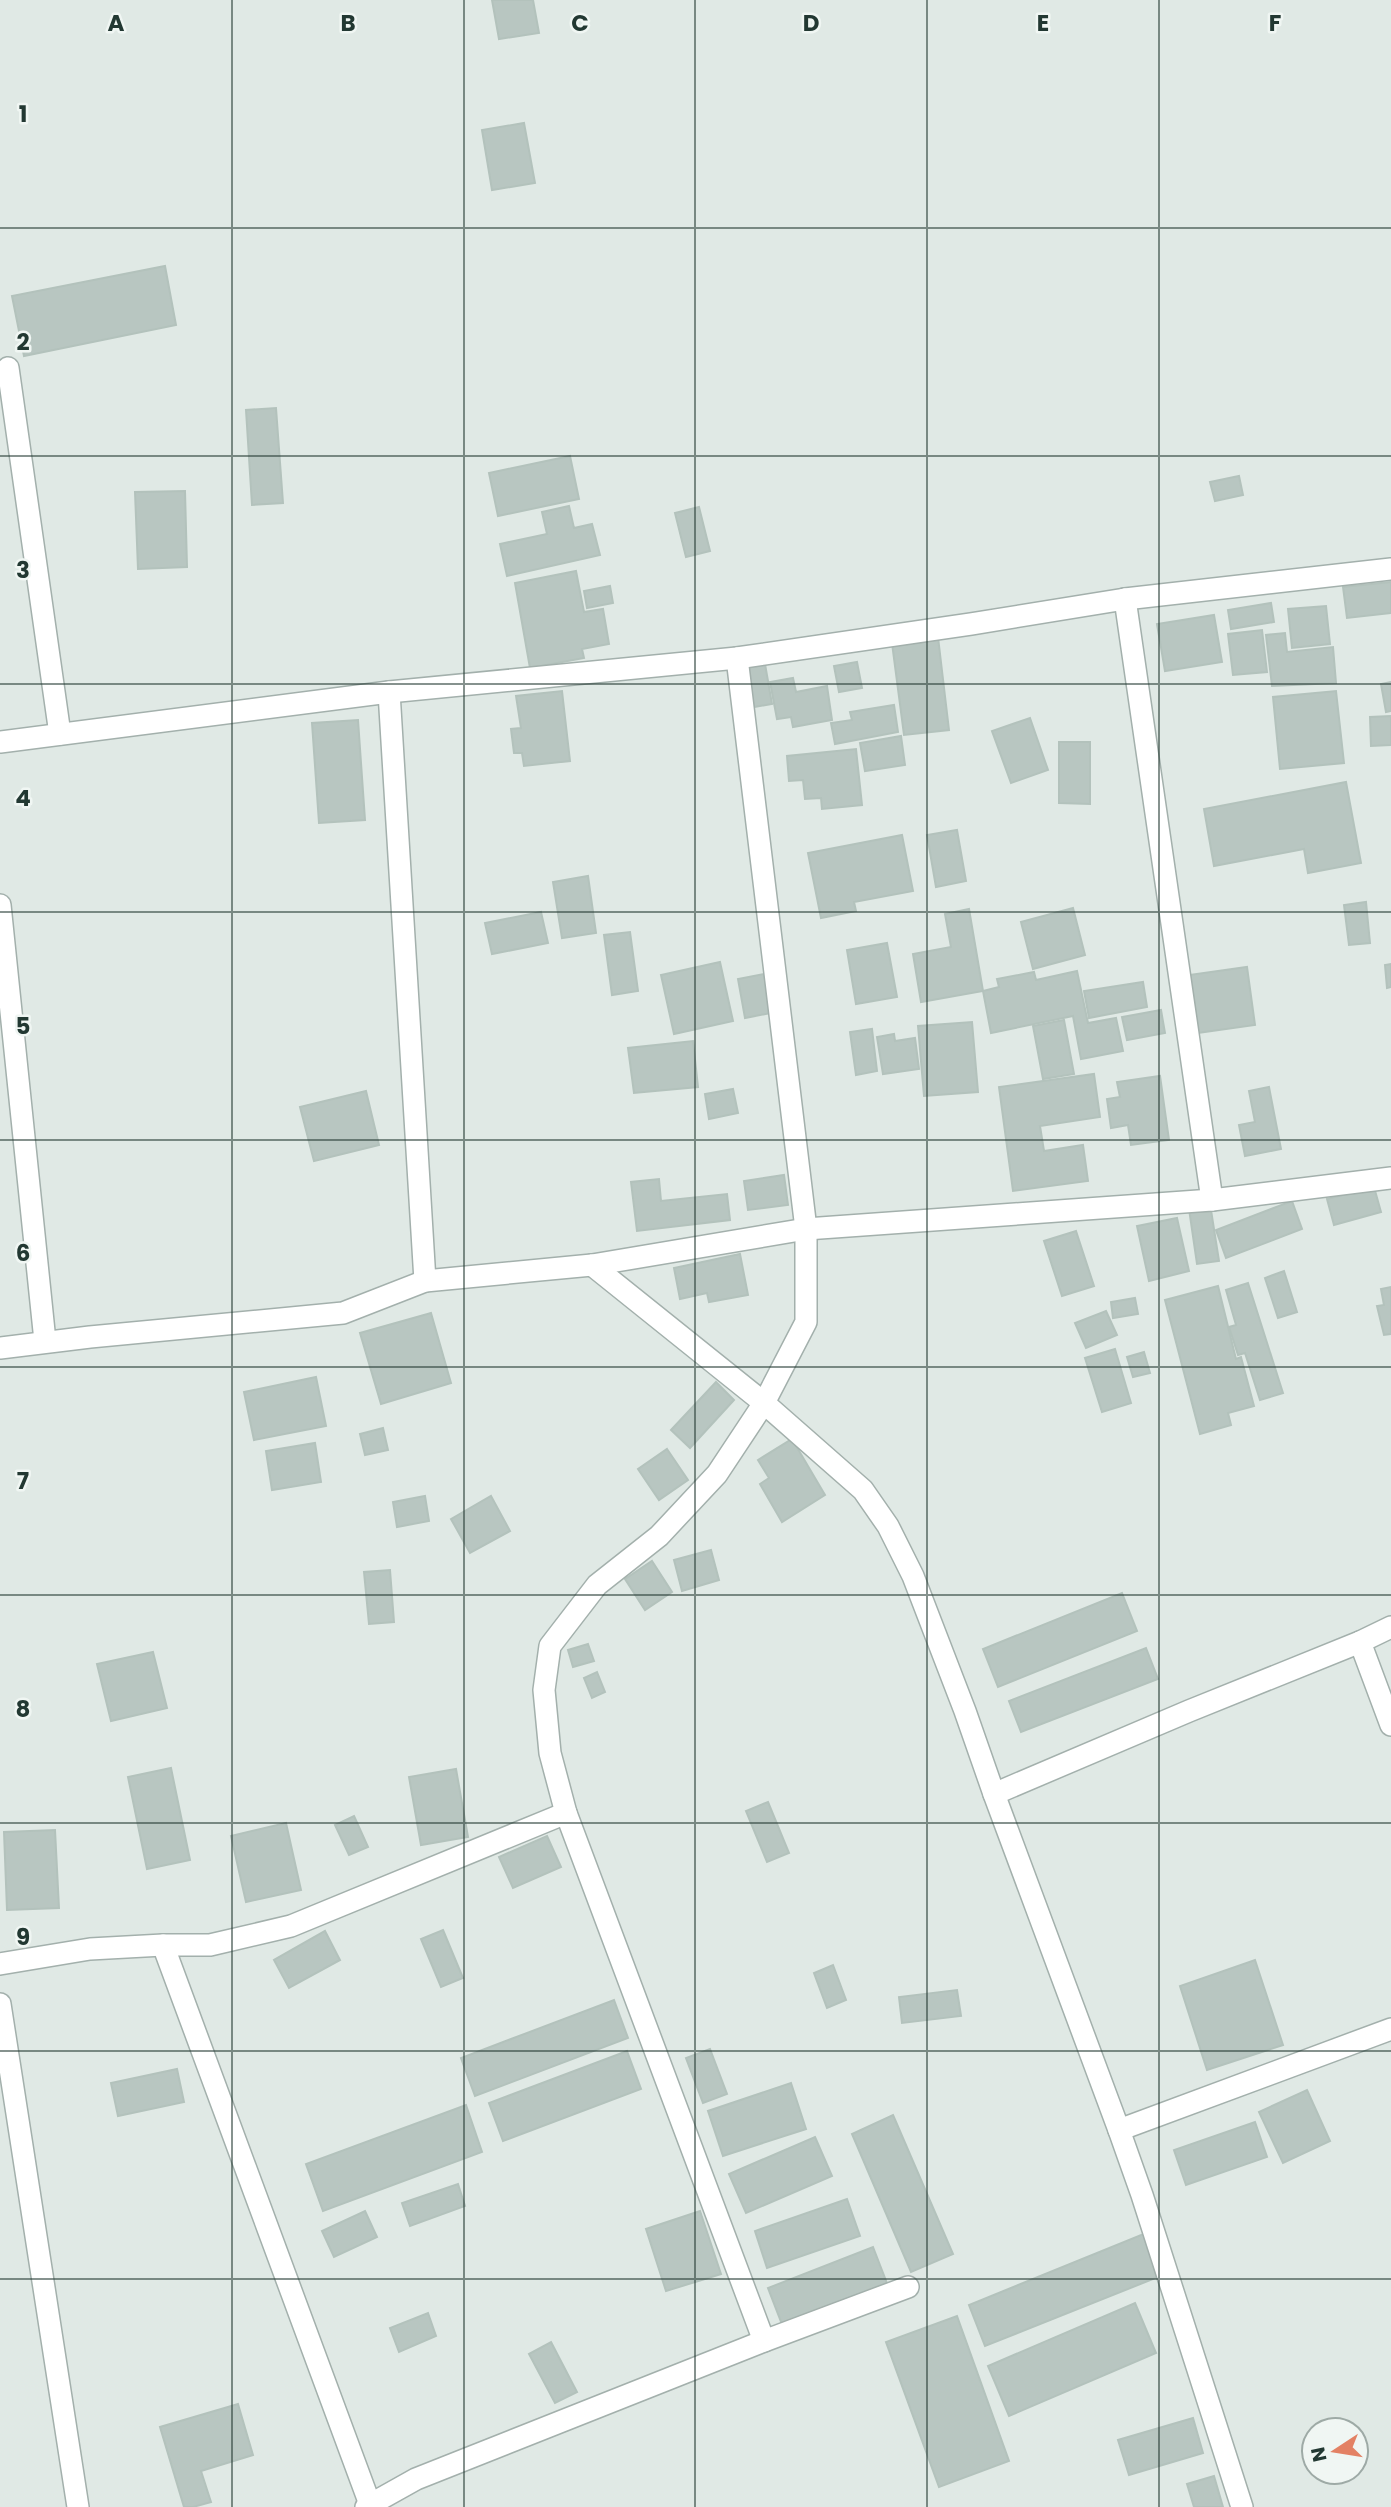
<svg xmlns="http://www.w3.org/2000/svg" width="1391" height="2507" font-family="Poppins,sans-serif">
<style>
.building{fill:#b8c6c1;stroke:#b3c2bc;stroke-width:2}
.lines{fill:none;stroke-linecap:round;stroke-linejoin:round}
.street-casing{stroke:#a3b0ac;stroke-width:24}
.street{stroke:#fff;stroke-width:21}
.grid{fill:none;stroke:#223832;stroke-width:2;stroke-opacity:0.55}
.grid-label{font-size:23px;text-anchor:middle;font-weight:bold;fill:#223832;stroke:#f0f6f3;stroke-width:5;stroke-linejoin:round;paint-order:stroke}
</style>
<rect width="100%" height="100%" fill="#e0e9e5"/>
<g class="building">
<path d="M492,0H533L539,33L499,39Z"/>
<path d="M524,123L535,183L492,190L482,130Z"/>
<path d="M165,266L176,325L24,356L12,296Z"/>
<path d="M276,408L283,503L252,505L246,410Z"/>
<path d="M570,456L579,499L498,516L489,473Z"/>
<path d="M1239,476L1243,495L1215,501L1210,482Z"/>
<path d="M185,491L187,567L138,569L135,492Z"/>
<path d="M569,506L574,528L592,524L600,555L507,576L500,544L547,534L542,512Z"/>
<path d="M699,507L710,551L686,557L675,513Z"/>
<path d="M576,571L584,612L603,609L609,644L582,649L584,658L530,668L515,583Z"/>
<path d="M1391,582V613L1347,618L1343,587Z"/>
<path d="M610,586L613,603L587,608L584,591Z"/>
<path d="M1271,603L1274,622L1231,629L1228,610Z"/>
<path d="M1326,606L1330,644L1292,648L1288,609Z"/>
<path d="M1214,615L1222,662L1165,671L1157,624Z"/>
<path d="M1262,630L1267,672L1233,675L1228,634Z"/>
<path d="M1285,633L1287,652L1333,647L1336,683L1272,686L1266,635Z"/>
<path d="M938,637L949,730L904,735L892,643Z"/>
<path d="M857,662L862,688L839,692L834,666Z"/>
<path d="M765,664L772,704L754,707L746,667Z"/>
<path d="M793,678L796,692L827,686L832,720L793,727L791,717L777,719L770,682Z"/>
<path d="M1391,682V711L1386,712L1381,684Z"/>
<path d="M562,691L570,761L524,766L522,753H514L511,729L521,728L516,696Z"/>
<path d="M1336,691L1344,763L1280,769L1273,697Z"/>
<path d="M894,705L898,732L835,744L831,723L852,720L850,712Z"/>
<path d="M1391,716V745L1371,746L1370,717Z"/>
<path d="M1030,718L1048,770L1011,783L992,731Z"/>
<path d="M358,720L365,820L319,823L312,723Z"/>
<path d="M901,736L905,765L865,771L860,743Z"/>
<path d="M1059,742H1090V804L1059,803Z"/>
<path d="M856,749L862,805L822,809L821,798L805,799L803,780L789,781L787,756Z"/>
<path d="M1346,782L1361,863L1308,873L1304,849L1214,866L1204,809Z"/>
<path d="M957,830L966,881L936,887L927,835Z"/>
<path d="M902,835L913,891L854,902L856,911L821,918L808,853Z"/>
<path d="M588,876L596,933L562,938L553,882Z"/>
<path d="M1366,902L1370,943L1349,945L1344,905Z"/>
<path d="M1073,908L1085,955L1033,969L1021,922Z"/>
<path d="M969,909L983,991L921,1002L913,954L951,947L945,914Z"/>
<path d="M541,912L548,943L492,954L485,923Z"/>
<path d="M630,932L638,991L612,995L604,935Z"/>
<path d="M887,943L897,997L856,1004L847,950Z"/>
<path d="M720,962L733,1021L674,1034L661,975Z"/>
<path d="M1391,964V987L1387,988L1385,965Z"/>
<path d="M1247,967L1255,1025L1197,1033L1189,975Z"/>
<path d="M1077,971L1088,1023L1116,1018L1123,1051L1081,1059L1073,1016L991,1033L983,991L999,987L997,979L1034,972L1036,980Z"/>
<path d="M764,974L771,1013L745,1018L738,979Z"/>
<path d="M1143,982L1147,1007L1089,1018L1084,991Z"/>
<path d="M1161,1010L1165,1033L1127,1040L1122,1017Z"/>
<path d="M1064,1020L1074,1074L1043,1079L1033,1026Z"/>
<path d="M972,1022L978,1092L924,1096L918,1026Z"/>
<path d="M872,1029L877,1071L856,1075L850,1032Z"/>
<path d="M894,1034L895,1041L915,1038L919,1069L883,1074L877,1037Z"/>
<path d="M693,1041L698,1087L634,1093L628,1048Z"/>
<path d="M1094,1074L1100,1117L1040,1126L1044,1151L1083,1145L1088,1181L1013,1191L999,1087Z"/>
<path d="M1160,1076L1169,1140L1131,1145L1128,1125L1111,1128L1107,1099L1120,1097L1117,1082Z"/>
<path d="M1269,1087L1281,1149L1245,1156L1239,1125L1255,1122L1249,1091Z"/>
<path d="M733,1089L738,1113L709,1119L705,1094Z"/>
<path d="M366,1091L379,1145L314,1161L300,1107Z"/>
<path d="M784,1175L788,1205L748,1210L744,1181Z"/>
<path d="M659,1179L661,1201L727,1194L730,1220L637,1231L631,1182Z"/>
<path d="M1374,1187L1381,1212L1334,1225L1327,1199Z"/>
<path d="M1208,1191L1219,1261L1197,1264L1187,1195Z"/>
<path d="M1292,1201L1302,1229L1226,1258L1216,1230Z"/>
<path d="M1177,1218L1189,1271L1149,1281L1137,1226Z"/>
<path d="M1076,1231L1094,1286L1062,1296L1044,1241Z"/>
<path d="M740,1254L748,1295L709,1302L707,1293L680,1299L674,1268Z"/>
<path d="M1284,1271L1297,1312L1278,1318L1265,1278Z"/>
<path d="M1248,1283L1283,1393L1260,1400L1245,1353L1238,1355L1229,1327L1236,1325L1226,1290Z"/>
<path d="M1218,1286L1236,1359L1241,1357L1254,1406L1228,1413L1231,1425L1200,1434L1165,1300Z"/>
<path d="M1391,1287V1334L1384,1335L1377,1306L1384,1305L1381,1289Z"/>
<path d="M1135,1298L1138,1314L1113,1318L1111,1302Z"/>
<path d="M1106,1311L1117,1335L1086,1348L1075,1323Z"/>
<path d="M431,1313L451,1383L381,1404L360,1333Z"/>
<path d="M1115,1349L1131,1403L1102,1412L1085,1358Z"/>
<path d="M1144,1352L1150,1373L1133,1377L1127,1357Z"/>
<path d="M316,1377L326,1426L254,1440L244,1392Z"/>
<path d="M716,1382L734,1400L690,1448L671,1430Z"/>
<path d="M383,1428L388,1450L365,1455L360,1434Z"/>
<path d="M792,1439L825,1495L782,1522L760,1484L769,1478L758,1460Z"/>
<path d="M315,1443L321,1482L272,1490L266,1451Z"/>
<path d="M667,1449L688,1480L659,1500L638,1469Z"/>
<path d="M425,1496L429,1521L397,1527L393,1502Z"/>
<path d="M491,1496L510,1531L470,1553L451,1519Z"/>
<path d="M711,1550L719,1580L682,1591L674,1560Z"/>
<path d="M652,1561L672,1592L645,1610L625,1579Z"/>
<path d="M390,1570L394,1622L369,1624L364,1572Z"/>
<path d="M1122,1593L1137,1631L998,1687L983,1649Z"/>
<path d="M588,1644L594,1661L573,1667L568,1650Z"/>
<path d="M1146,1648L1158,1679L1021,1732L1009,1701Z"/>
<path d="M153,1652L167,1708L111,1721L97,1664Z"/>
<path d="M597,1672L605,1692L592,1698L584,1678Z"/>
<path d="M171,1768L190,1860L147,1869L128,1777Z"/>
<path d="M456,1769L468,1837L421,1845L409,1777Z"/>
<path d="M768,1802L789,1853L767,1862L746,1811Z"/>
<path d="M354,1816L368,1847L349,1855L335,1825Z"/>
<path d="M286,1823L301,1890L246,1902L231,1836Z"/>
<path d="M55,1830L59,1908L7,1910L4,1832Z"/>
<path d="M547,1836L561,1867L513,1888L499,1857Z"/>
<path d="M443,1930L463,1978L441,1987L421,1939Z"/>
<path d="M325,1931L340,1960L289,1988L274,1960Z"/>
<path d="M1255,1960L1283,2045L1207,2070L1180,1986Z"/>
<path d="M833,1965L846,2000L827,2008L814,1973Z"/>
<path d="M957,1990L961,2016L902,2023L899,1997Z"/>
<path d="M614,2000L628,2038L475,2096L461,2058Z"/>
<path d="M710,2049L727,2094L703,2103L686,2058Z"/>
<path d="M627,2051L641,2089L503,2141L489,2103Z"/>
<path d="M177,2069L184,2102L118,2116L111,2083Z"/>
<path d="M791,2083L806,2129L723,2156L708,2111Z"/>
<path d="M1307,2090L1330,2141L1283,2163L1259,2112Z"/>
<path d="M466,2105L482,2152L323,2211L306,2164Z"/>
<path d="M893,2115L953,2254L911,2272L852,2134Z"/>
<path d="M1255,2122L1267,2157L1186,2185L1174,2150Z"/>
<path d="M815,2137L832,2176L746,2213L729,2174Z"/>
<path d="M458,2184L465,2206L410,2226L402,2203Z"/>
<path d="M847,2199L860,2236L767,2268L755,2231Z"/>
<path d="M365,2211L377,2237L334,2257L322,2231Z"/>
<path d="M700,2211L721,2274L666,2291L646,2229Z"/>
<path d="M1146,2233L1163,2275L985,2346L969,2305Z"/>
<path d="M873,2247L888,2286L783,2327L768,2288Z"/>
<path d="M1135,2303L1156,2353L1009,2416L988,2366Z"/>
<path d="M428,2313L436,2336L399,2352L390,2328Z"/>
<path d="M957,2316L1009,2461L939,2487L886,2342Z"/>
<path d="M551,2342L577,2392L555,2403L529,2354Z"/>
<path d="M238,2404L253,2455L201,2471L211,2502L193,2507H184L160,2427Z"/>
<path d="M1193,2418L1203,2453L1129,2475L1118,2440Z"/>
<path d="M1214,2476L1223,2507H1194L1187,2484Z"/>
</g>
<g class="lines">
<defs>
<g id="street">
<path d="M8,368L60,734"/>
<path d="M1125,599L1212,1200"/>
<path d="M737,658L806,1229V1322L764,1403L717,1474L659,1536L597,1585L550,1646L544,1690L550,1753L566,1813L764,2341"/>
<path d="M389,692L425,1281"/>
<path d="M0,742L389,692L737,658L971,624L1125,599L1391,569"/>
<path d="M0,905L45,1341"/>
<path d="M592,1265L764,1403L863,1490L888,1526L913,1576L965,1711L994,1794L1119,2130L1142,2195L1242,2507"/>
<path d="M0,1348L90,1337L343,1313L425,1281L592,1265L806,1229L1212,1200L1391,1178"/>
<path d="M1391,1627L1360,1642L1391,1725"/>
<path d="M994,1794L1189,1711L1360,1642"/>
<path d="M163,1945L371,2507"/>
<path d="M0,1964L90,1949L163,1945H210L291,1926L566,1813"/>
<path d="M0,2004L78,2507"/>
<path d="M1119,2130L1391,2029"/>
<path d="M366,2507L416,2479L764,2341L908,2287"/>
</g>
</defs>
<use href="#street" class="street-casing"/>
<use href="#street" class="street"/>
</g>
<path class="grid" d="M232,0V2507M464,0V2507M695,0V2507M927,0V2507M1159,0V2507M0,228H1391M0,456H1391M0,684H1391M0,912H1391M0,1140H1391M0,1367H1391M0,1595H1391M0,1823H1391M0,2051H1391M0,2279H1391"/>
<g class="grid-label">
<text x="116" y="31">A</text>
<text x="348" y="31">B</text>
<text x="580" y="31">C</text>
<text x="811" y="31">D</text>
<text x="1043" y="31">E</text>
<text x="1275" y="31">F</text>
<text x="23" y="122">1</text>
<text x="23" y="350">2</text>
<text x="23" y="578">3</text>
<text x="23" y="806">4</text>
<text x="23" y="1034">5</text>
<text x="23" y="1261">6</text>
<text x="23" y="1489">7</text>
<text x="23" y="1717">8</text>
<text x="23" y="1945">9</text>
</g>
<g transform="translate(1335 2451) rotate(258)"><circle r="33" fill="#f0f6f3" stroke="#9eaaa6" stroke-width="2"/>
<path d="M0-5L12 26L0 18L-12 26Z" fill="#e38164"/>
<text y="-10" font-size="19" font-weight="bold" text-anchor="middle" fill="#223832">N</text>
</g>
</svg>
